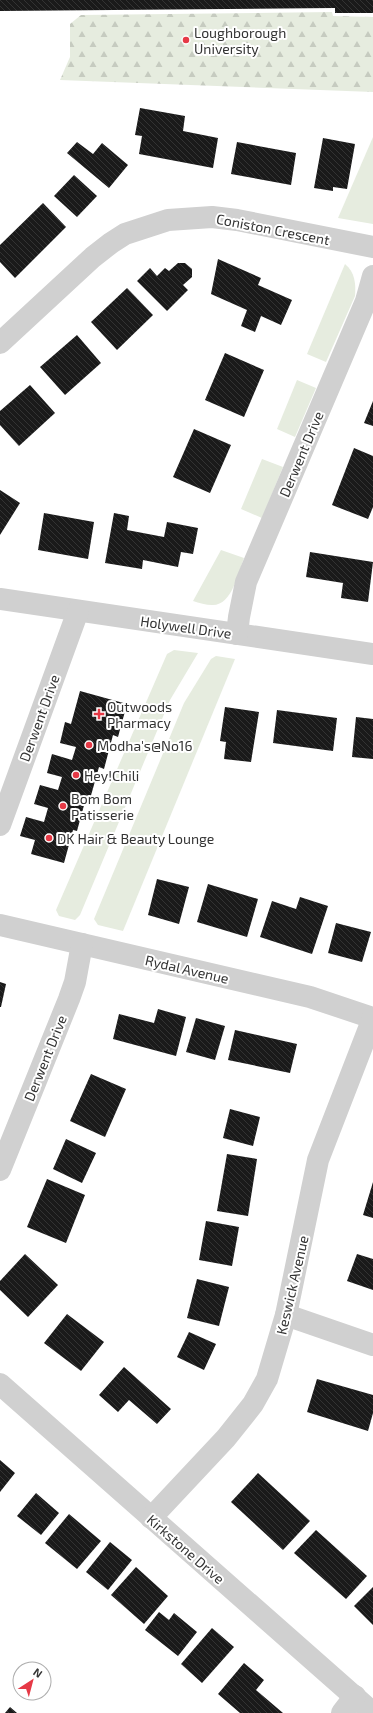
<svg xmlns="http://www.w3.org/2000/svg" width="373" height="1713" font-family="'Exo 2',sans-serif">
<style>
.grass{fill:#e6ecdf}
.forest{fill:url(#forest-firs)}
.building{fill:url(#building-back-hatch)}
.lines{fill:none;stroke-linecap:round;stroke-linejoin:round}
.street{stroke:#d0d0d0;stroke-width:22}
.poi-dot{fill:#e63946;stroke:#fff;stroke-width:1.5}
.labels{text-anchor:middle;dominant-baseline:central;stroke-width:4;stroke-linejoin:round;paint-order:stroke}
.poi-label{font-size:14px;fill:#333;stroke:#fff;text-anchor:start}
.street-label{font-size:14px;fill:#333;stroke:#fff}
</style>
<defs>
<pattern id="forest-firs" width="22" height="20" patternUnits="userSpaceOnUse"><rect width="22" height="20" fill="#e6ecdf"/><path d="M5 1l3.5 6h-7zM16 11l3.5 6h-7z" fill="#c6cbc0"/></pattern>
<pattern id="building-back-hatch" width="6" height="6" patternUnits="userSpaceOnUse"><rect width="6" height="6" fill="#1a1a1a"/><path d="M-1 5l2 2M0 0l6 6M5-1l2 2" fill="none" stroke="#333"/></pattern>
</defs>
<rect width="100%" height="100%" fill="#fff"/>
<g class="grass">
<path d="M373,137V224L338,218Z"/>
<path d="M345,264C355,272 356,284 355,296L326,362L307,354Z"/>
<path d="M297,380L316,388L295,437L277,429Z"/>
<path d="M262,459L283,467L262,518L241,509Z"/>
<path d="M221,550L244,558C238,573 232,606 212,605C206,605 199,603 193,601Z"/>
<path d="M174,650L198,653L170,700L80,915L75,920L59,916L56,910L167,654Z"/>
<path d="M216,656L235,659L123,931L98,925L94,919L184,703L211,659Z"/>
</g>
<path class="forest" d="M332,12L333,16L373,17V92L60,80L70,57V24L81,15Z"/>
<g class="building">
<path d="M0,0H373V13H335V8L0,11Z"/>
<path d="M140,108L185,116L183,131L218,138L213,168L139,154L142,136L135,135Z"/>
<path d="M323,138L355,144L347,189L333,187V191L314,188Z"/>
<path d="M77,142L93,154L102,143L128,165L109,188L67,153Z"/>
<path d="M237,142L296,153L291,185L231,174Z"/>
<path d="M74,175L97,196L77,217L54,196Z"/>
<path d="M43,203L66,227L15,278L0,262V245Z"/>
<path d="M218,259L261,278L258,285L292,300L281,325L261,316L255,332L241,326L247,310L211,294Z"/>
<path d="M178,263H185L192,269V277L183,285L188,290L167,311L137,281L150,268L157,276L165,268L169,271Z"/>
<path d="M127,288L153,315L117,350L91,322Z"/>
<path d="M77,335L101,363L65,395L40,367Z"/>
<path d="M225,353L264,370L244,417L205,400Z"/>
<path d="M30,385L55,413L19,446L0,425V411Z"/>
<path d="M373,401V426L364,423Z"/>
<path d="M194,429L231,445L210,493L173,477Z"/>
<path d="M354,448L373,456V507L368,519L332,505Z"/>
<path d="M0,490L20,503L0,535Z"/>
<path d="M44,513L94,522L88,559L38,550Z"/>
<path d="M114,513L129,516L127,530L164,537L167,522L198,528L193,554L181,552L178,567L143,560L142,569L105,563Z"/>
<path d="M310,552L373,562L368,602L341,598L343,583L306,577Z"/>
<path d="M80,691L127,704L118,737L113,735L104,769L99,767L90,799L86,798L77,831L73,830L64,863L31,854L35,840L20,836L26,817L44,822L48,808L34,804L40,785L58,790L62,777L47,773L52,754L72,760L76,747L60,743L65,722L71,724Z"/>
<path d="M225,707L259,712L251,762L224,759L226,742L220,741Z"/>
<path d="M277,710L337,718L333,751L273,743Z"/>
<path d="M356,717L373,719V759L352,757Z"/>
<path d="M157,879L189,887L179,924L148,915Z"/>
<path d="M208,884L258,899L247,937L197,922Z"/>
<path d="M300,897L328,906L312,954L260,937L272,901L296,909Z"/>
<path d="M336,923L371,932L362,962L328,953Z"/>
<path d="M0,982L6,984L1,1007H0Z"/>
<path d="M158,1009L186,1017L176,1056L113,1039L119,1014L154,1023Z"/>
<path d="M196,1018L225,1026L215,1060L186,1052Z"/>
<path d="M235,1030L297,1044L290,1073L228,1060Z"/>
<path d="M91,1074L126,1089L105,1137L70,1121Z"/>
<path d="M230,1109L260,1117L253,1146L223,1138Z"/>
<path d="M66,1139L96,1153L82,1183L53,1169Z"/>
<path d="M227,1154L257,1159L248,1216L217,1211Z"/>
<path d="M47,1179L85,1195L66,1243L27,1227Z"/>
<path d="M373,1182V1218L363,1215Z"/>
<path d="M206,1221L239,1227L232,1266L199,1260Z"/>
<path d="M25,1254L58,1285L28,1317L0,1290V1281Z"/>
<path d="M357,1254L373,1259V1290L347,1281Z"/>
<path d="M197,1279L229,1287L219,1326L187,1318Z"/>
<path d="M67,1314L104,1342L81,1371L44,1343Z"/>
<path d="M189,1332L216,1344L204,1370L177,1357Z"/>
<path d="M124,1367L171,1409L157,1424L129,1400L118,1412L99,1395Z"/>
<path d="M317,1379L373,1395V1413L368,1431L307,1412Z"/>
<path d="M0,1460L15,1473L0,1492Z"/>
<path d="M258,1473L310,1521L283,1550L231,1502Z"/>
<path d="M36,1493L59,1513L41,1535L17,1516Z"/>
<path d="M69,1514L101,1541L77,1569L45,1543Z"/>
<path d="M316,1530L367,1576L346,1599L294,1553Z"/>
<path d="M110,1542L132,1560L108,1590L86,1572Z"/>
<path d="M136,1567L168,1596L144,1624L111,1595Z"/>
<path d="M373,1587V1625L354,1606Z"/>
<path d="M159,1612L169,1620L174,1613L197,1632L178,1656L145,1630Z"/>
<path d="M212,1628L234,1647L202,1683L181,1664Z"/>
<path d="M244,1663L264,1680L256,1690L283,1713H240L218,1694Z"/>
<path d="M10,1707L17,1713H5Z"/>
</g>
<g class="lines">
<g class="street">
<path d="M0,343L93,257L111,243L125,234L168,220L212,217L237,220L373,247"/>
<path d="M0,599L373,654"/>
<path d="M237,634L239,617L246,582L366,301L373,276"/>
<path d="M0,825L78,611"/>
<path d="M0,925L310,997L373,1018"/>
<path d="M0,1170L69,999L75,982L82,944"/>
<path d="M286,1315L373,1345"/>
<path d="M0,1384L373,1713"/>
<path d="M151,1518L226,1438L253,1404L267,1379L286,1315L318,1160L373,1018"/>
<path d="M342,1713L355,1696"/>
</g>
</g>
<g class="poi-dot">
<circle cx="186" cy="40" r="4"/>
<path d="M97 708h4v4h4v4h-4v4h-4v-4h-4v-4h4z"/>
<circle cx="89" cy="745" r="4"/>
<circle cx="76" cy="775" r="4"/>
<circle cx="63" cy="806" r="4"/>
<circle cx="49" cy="838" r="4"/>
</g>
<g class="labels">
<g class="poi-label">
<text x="194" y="32">Loughborough<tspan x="194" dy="16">University</tspan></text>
<text x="107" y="706">Outwoods<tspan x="107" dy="16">Pharmacy</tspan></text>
<text x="97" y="745">Modha's@No16</text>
<text x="84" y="775">Hey!Chili</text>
<text x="71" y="798">Bom Bom<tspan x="71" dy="16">Patisserie</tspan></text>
<text x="57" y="838">DK Hair &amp; Beauty Lounge</text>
</g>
<g class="street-label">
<text transform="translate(273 229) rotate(11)">Coniston Crescent</text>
<text transform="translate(301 454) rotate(-67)">Derwent Drive</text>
<text transform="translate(186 627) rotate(8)">Holywell Drive</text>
<text transform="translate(39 718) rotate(-70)">Derwent Drive</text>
<text transform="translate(187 969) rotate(13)">Rydal Avenue</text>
<text transform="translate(45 1058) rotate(-68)">Derwent Drive</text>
<text transform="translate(292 1285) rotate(-77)">Keswick Avenue</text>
<text transform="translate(186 1549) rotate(41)">Kirkstone Drive</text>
</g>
</g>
<g transform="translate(32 1681) rotate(36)"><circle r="19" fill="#ffffff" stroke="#adadad"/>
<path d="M0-3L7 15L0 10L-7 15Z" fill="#e63946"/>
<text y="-6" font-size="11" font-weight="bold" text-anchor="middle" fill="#333333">N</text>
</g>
</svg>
